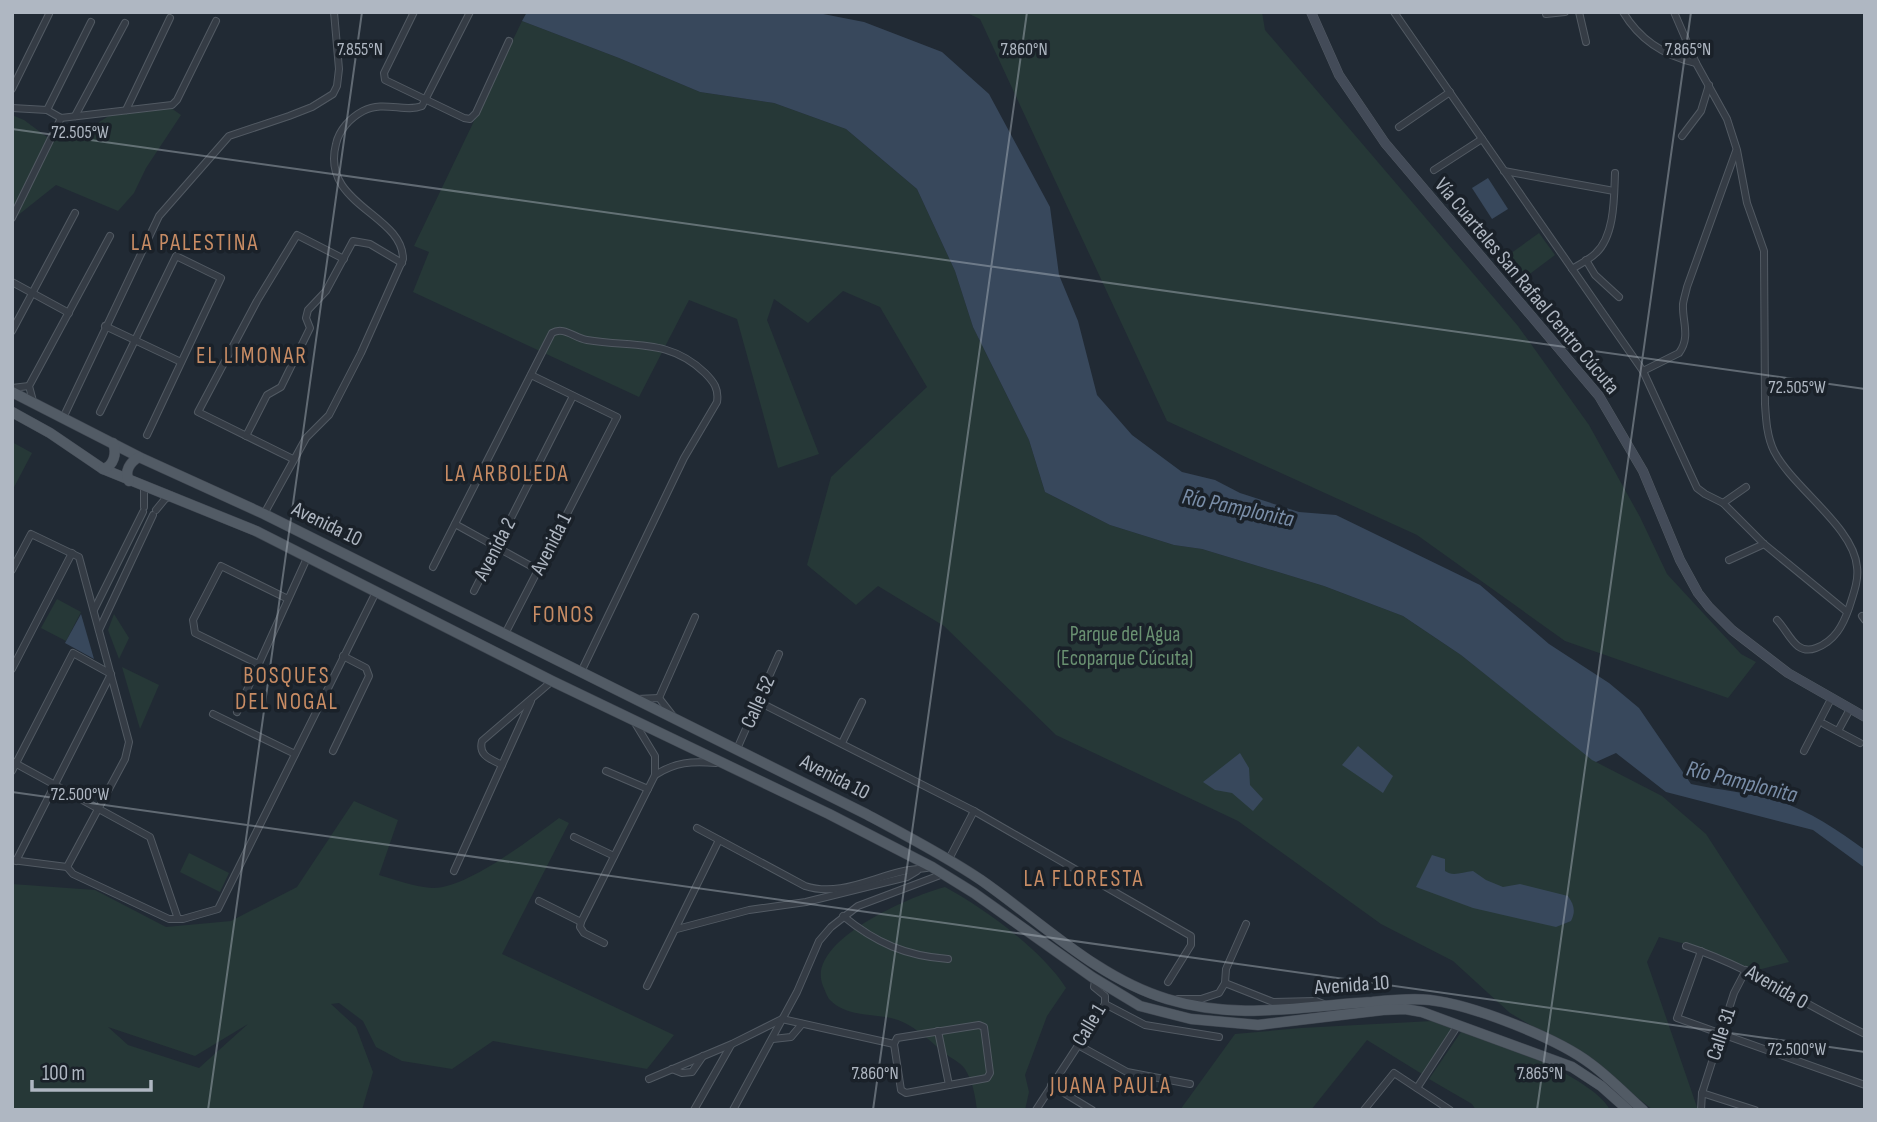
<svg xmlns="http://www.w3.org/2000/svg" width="1877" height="1122" font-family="'Sofia Sans Condensed',sans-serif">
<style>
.green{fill:#263837;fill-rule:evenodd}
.water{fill:#38485c}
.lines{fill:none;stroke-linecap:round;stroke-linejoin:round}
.minor-casing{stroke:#525a63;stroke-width:8}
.secondary-casing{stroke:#525a63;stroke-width:10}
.primary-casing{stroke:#3e454f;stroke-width:11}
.minor{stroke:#353c45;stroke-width:6}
.secondary{stroke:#434b58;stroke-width:9}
.primary{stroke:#525b65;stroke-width:10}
.ticks{fill:none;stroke:#afb7c2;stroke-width:2;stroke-opacity:0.45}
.labels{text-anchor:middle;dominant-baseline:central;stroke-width:7;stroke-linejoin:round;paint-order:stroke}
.street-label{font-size:21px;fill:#afb7c2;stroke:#1a2129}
.park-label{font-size:21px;fill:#699071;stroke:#1a2129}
.neighbourhood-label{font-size:23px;letter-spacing:2px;fill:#c88c64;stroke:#1a2129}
.water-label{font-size:23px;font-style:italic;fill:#7a8ea8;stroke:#1a2129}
.ticks-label{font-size:18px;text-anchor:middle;fill:#afb7c2;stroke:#1a2129;stroke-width:7;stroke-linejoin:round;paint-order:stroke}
</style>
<rect width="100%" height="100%" fill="#212a34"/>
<g class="green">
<path d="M965,12H1262L1265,30L1518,326L1589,425L1640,517L1667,574L1741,654L1756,662L1728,698L1565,641L1417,535L1167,421L980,19Z"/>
<path d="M522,21L619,58L700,92L774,103L846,129L917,189L955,271L973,327L1029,440L1045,492L1110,525L1174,545L1202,549L1324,586L1403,616L1461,655L1596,762L1662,796L1706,834L1789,962L1754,971L1704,949L1659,937L1647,962L1698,1110H1653L1588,1059L1510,1013L1453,961L1381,924L1238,821L1056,735L944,626L878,586L856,605L807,565L831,477L927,387L880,307L843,291L808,323L774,299L767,320L819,454L778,468L737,319L689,300L639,397L413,292L429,252L414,246Z"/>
<path d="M171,108L181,115L146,168L134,193L118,211L56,185L12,220V115L24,120L51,140L85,131L115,112Z"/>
<path d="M1539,233L1555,255L1519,282L1503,259Z"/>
<path d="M12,442L32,453L12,491Z"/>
<path d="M57,599L81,612L66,641L41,628Z"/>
<path d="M114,614L129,638L119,659L108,630Z"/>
<path d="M122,667L159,685L140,729Z"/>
<path d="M354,801L398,820L379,875C396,880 415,887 432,888C465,890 532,838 559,818L569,823L502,954L674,1035L647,1069L493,1041L452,1069L402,1061L376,1047L363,1021L339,1003L331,1004L356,1027L373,1072L362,1110H12V978H14L12,884L95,890L166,927L231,921L297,887ZM248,1024L199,1068L128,1045L108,1027L195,1056Z"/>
<path d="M189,853L229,873L220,892L180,872Z"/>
<path d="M945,887C984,908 1042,950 1066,988L1047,1016L1025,1075L1029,1092L1025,1110H977C975,1095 973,1082 965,1069C960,1062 951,1058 944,1053C928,1039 912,1023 891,1018C872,1014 845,1016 830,1000C827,997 825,990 823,986C804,941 913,895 945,887Z"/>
<path d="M1432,1021L1453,1027L1422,1074L1367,1040L1311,1110H1180L1235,1034L1301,1028Z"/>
<path d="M1463,1029C1497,1041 1595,1079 1610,1110H1476L1472,1104L1429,1079Z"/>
</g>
<g class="water">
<path d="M527,12H813L864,22L942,52L989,94L1050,207L1059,275L1078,321L1097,395L1132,435L1182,472L1215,480L1240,493L1299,512L1336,515L1480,585L1549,644L1609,683L1639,708L1691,784C1718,790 1746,792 1773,800C1806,808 1837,830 1865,850V868L1813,830L1666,792L1616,753L1596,762L1592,760L1461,655L1403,616L1324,586L1202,549L1174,545L1110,525L1045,492L1029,440L973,327L955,271L917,189L846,129L774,103L700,92L619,58L522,21Z"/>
<path d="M1488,178L1508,209L1492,219L1472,188Z"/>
<path d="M81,614L94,659L65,643Z"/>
<path d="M1358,746L1393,776L1383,793L1342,765Z"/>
<path d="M1240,753L1249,768L1250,785L1263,799L1253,811L1232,793L1215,790L1203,782Z"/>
<path d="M1432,855L1445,859V871C1453,877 1462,872 1473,871L1486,880L1503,887L1520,884L1568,896C1574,905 1576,911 1571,921L1556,927L1473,908L1416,887Z"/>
</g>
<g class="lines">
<defs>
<g id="minor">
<path d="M414,12L384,73L385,80L464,118L470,119L476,113L509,41"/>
<path d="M1394,12L1643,371L1697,488L1705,494L1723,503L1764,544L1847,612"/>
<path d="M1579,12L1586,42"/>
<path d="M1623,12C1639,39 1665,56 1696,63"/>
<path d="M1674,12L1696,63L1727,119L1737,150L1747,203L1764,251L1765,404C1766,420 1767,437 1774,451C1792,487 1854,527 1857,567C1859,580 1853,595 1849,608C1843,625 1835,641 1816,648C1795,656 1789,632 1777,620"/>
<path d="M1546,14L1565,12"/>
<path d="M91,22L47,110L61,118L172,105L177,100L216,21"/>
<path d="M12,89L49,14"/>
<path d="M12,108L47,110"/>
<path d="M126,110L170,18"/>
<path d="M75,116L125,23"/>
<path d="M1399,127L1450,92"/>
<path d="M1682,136L1701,111L1709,85"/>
<path d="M1434,170L1482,139"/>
<path d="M1504,171L1614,191"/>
<path d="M12,218L61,118"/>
<path d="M1586,260L1595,275L1619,297"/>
<path d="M1572,269C1580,264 1589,260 1596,253C1615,235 1614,197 1615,173"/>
<path d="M12,282L69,313"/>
<path d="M105,326L181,362"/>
<path d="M12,331L75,213"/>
<path d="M1643,371L1679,353C1691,337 1682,321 1683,304C1684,298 1686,292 1687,287L1736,151"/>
<path d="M12,388L29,386"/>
<path d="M33,401L29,386L110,236"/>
<path d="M100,412L176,256L221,278L147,435"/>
<path d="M63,418L159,216L229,136L289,116L312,107L333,94L337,86L339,69L334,12"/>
<path d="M246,436L267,395L281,387L310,328L306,318L308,310L326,291L353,241L370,244L402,263"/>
<path d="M293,459L198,412L257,301L297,235L344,259"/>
<path d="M144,486V507"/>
<path d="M1723,503L1746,487"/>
<path d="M156,510L165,499L172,496"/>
<path d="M264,514L306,438L329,415L361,353L403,259C403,214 320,205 336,144C339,130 350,118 363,111C384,100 405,113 422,106L470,12"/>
<path d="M455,524L538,570"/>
<path d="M1729,560L1764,544"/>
<path d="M433,567L552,333C564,326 574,338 587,340C633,348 669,338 705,373C714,382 719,389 717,402L684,458L581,672"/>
<path d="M12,570L31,534L79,557L129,742L125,759L67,867"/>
<path d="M474,591L573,396"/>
<path d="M94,610L143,512"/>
<path d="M1862,616L1865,620"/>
<path d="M99,630L153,515"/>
<path d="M505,634L617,417L531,375"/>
<path d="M258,664L195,633L193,620L221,566L288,599"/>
<path d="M12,669L72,553"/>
<path d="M659,698L695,617"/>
<path d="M637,699L659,698L673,716"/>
<path d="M759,702L974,811L1191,936V945L1168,982"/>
<path d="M237,712L307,558"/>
<path d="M213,714L295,754"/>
<path d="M1824,724L1860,743"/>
<path d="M1838,731L1850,709"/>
<path d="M842,743L862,702"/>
<path d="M737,749L779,654"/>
<path d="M333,751L369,676L366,668L343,656"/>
<path d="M1804,751L1831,699"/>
<path d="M13,762L150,837L178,919"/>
<path d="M502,765C491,759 478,756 482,741L552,681"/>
<path d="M12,771L73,653L111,674L16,861"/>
<path d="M606,771L648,789"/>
<path d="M655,775C676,762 691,761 716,763"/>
<path d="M697,828L805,886C839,897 871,878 904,871C913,869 922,869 932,867"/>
<path d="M574,837L614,856"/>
<path d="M949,859L974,811"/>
<path d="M12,860L67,867L73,874L169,919H183L218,909L376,592"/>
<path d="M454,871L531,701"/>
<path d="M539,901L581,922"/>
<path d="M843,916C876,943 906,956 948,959"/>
<path d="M677,929L749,910L806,902L907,877L917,871"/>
<path d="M604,943L584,933L580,927L581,922L655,775V756L635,723"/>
<path d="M1686,946C1750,967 1805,1005 1865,1034"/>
<path d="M1701,951L1677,1018L1865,1085"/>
<path d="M1225,983L1273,1002L1316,1001L1326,1005"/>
<path d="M647,986L719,840"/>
<path d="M1178,999H1201L1219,993L1225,983L1226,969L1246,924"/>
<path d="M1105,1004L1145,1025L1219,1037"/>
<path d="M979,1025L984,1027L990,1073L987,1078L906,1093L901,1090L894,1044L897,1038Z"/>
<path d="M938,1031L949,1085"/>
<path d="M773,1039L791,1037L802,1024"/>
<path d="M1078,1045L1127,1072L1190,1084"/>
<path d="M672,1069L682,1073L692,1072L703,1056"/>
<path d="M649,1079L732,1044L782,1019L894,1044"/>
<path d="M1051,1085L1092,1110"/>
<path d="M1417,1088L1458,1025"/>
<path d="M1702,1093L1755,1110"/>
<path d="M694,1110L731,1045"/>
<path d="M733,1110L797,992L819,941L831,927L858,906L943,874"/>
<path d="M1036,1110L1105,1004V996L1094,987L1095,980"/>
<path d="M1364,1110L1394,1073L1450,1110"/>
<path d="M1701,1110L1702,1093L1734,993L1746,970"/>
</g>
<path id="secondary" d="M1311,12L1339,75L1385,143L1599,396L1643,471L1680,560L1698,593L1709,607L1732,630L1788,673L1865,717"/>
<g id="primary">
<path d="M12,392L139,457L264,514L866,814C905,835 944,855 981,880C1040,921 1097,978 1167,999C1240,1021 1299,1006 1372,1002C1391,1000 1411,998 1430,1000C1473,1005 1557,1038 1591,1064C1610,1078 1626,1095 1643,1110"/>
<path d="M12,412L50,433L103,469L256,531L552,681L829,814L932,867L974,893L1092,977L1140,1006L1191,1019L1258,1025L1383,1010L1405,1009L1422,1012L1572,1067L1601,1086L1628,1110"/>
<path d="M103,469C114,466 117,453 113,443"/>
<path d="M129,481C124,471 130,462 139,457"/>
</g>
</defs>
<use href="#minor" class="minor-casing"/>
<use href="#secondary" class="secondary-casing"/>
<use href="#primary" class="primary-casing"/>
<use href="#minor" class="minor"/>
<use href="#secondary" class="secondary"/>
<use href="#primary" class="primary"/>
</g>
<path class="ticks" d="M12,129L1865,389M12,792L1865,1052M208,1110L362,12M873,1110L1027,12M1537,1110L1691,12"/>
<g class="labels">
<g class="street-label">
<text transform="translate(1527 286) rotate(50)">Vía Cuarteles San Rafael Centro Cúcuta</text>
<text transform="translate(327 524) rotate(26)">Avenida 10</text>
<text transform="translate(551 544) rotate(-63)">Avenida 1</text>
<text transform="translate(495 549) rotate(-63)">Avenida 2</text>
<text transform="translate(758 702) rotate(-66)">Calle 52</text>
<text transform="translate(835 777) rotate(27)">Avenida 10</text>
<text transform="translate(1352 985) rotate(-4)">Avenida 10</text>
<text transform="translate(1777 987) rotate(30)">Avenida 0</text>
<text transform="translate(1089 1025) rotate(-59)">Calle 1</text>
<text transform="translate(1721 1034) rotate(-72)">Calle 31</text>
</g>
<g class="park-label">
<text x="1125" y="634">Parque del Agua<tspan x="1125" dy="24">(Ecoparque Cúcuta)</tspan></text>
</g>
<g class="neighbourhood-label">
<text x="195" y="243">LA PALESTINA</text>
<text x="252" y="356">EL LIMONAR</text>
<text x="507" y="474">LA ARBOLEDA</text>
<text x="564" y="615">FONOS</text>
<text x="287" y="676">BOSQUES<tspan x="287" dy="26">DEL NOGAL</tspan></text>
<text x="1084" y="879">LA FLORESTA</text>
<text x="1111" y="1086">JUANA PAULA</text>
</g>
<g class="water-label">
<text transform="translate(1238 508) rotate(12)">Río Pamplonita</text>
<text transform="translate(1742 782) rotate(14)">Río Pamplonita</text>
</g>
</g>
<g class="ticks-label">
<text x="360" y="55">7.855°N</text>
<text x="1024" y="55">7.860°N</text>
<text x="1688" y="55">7.865°N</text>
<text x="80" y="138">72.505°W</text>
<text x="1797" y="393">72.505°W</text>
<text x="80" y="800">72.500°W</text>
<text x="1797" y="1055">72.500°W</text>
<text x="875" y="1079">7.860°N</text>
<text x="1540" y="1079">7.865°N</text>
</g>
<rect width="1877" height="1122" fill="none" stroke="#afb7c2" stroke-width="28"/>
<path d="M32 1080v10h119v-10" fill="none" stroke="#afb7c2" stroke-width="3.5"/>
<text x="42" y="1080" font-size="21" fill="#afb7c2" stroke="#1a2129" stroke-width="5" paint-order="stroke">100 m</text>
</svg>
